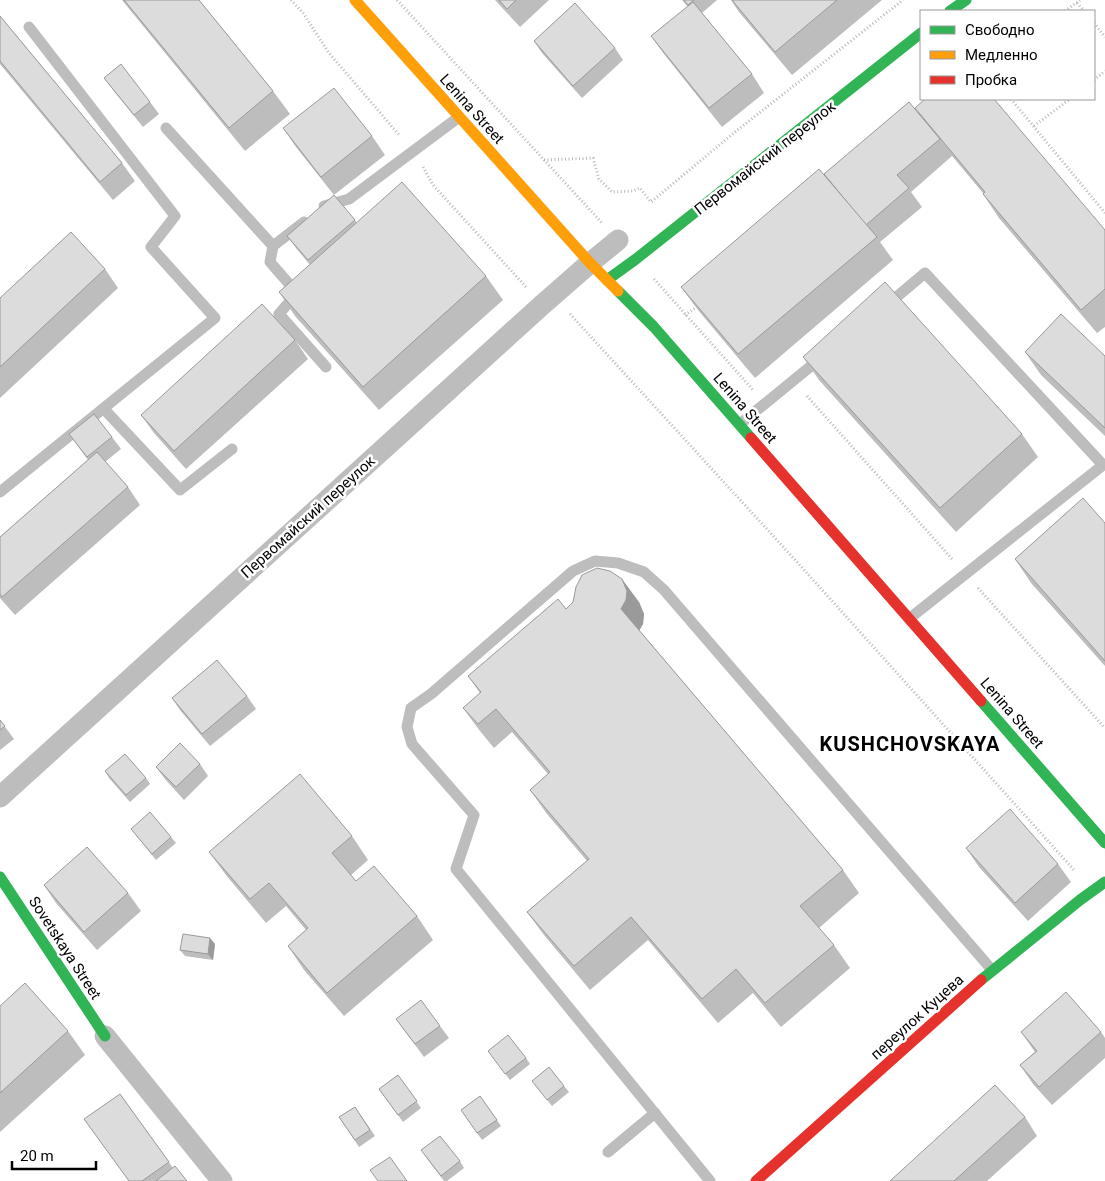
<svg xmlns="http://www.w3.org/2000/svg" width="1105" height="1181" font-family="Roboto,sans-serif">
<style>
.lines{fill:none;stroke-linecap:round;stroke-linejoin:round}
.path{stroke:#b8b8b8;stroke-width:3;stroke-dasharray:1 2.5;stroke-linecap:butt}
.lane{stroke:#bdbdbd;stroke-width:11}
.street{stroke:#bdbdbd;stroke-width:21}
.fast{stroke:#30b455;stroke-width:11}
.slow{stroke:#ff9f0a;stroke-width:11}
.jam{stroke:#e5322d;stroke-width:11}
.wall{fill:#bdbdbd}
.shaded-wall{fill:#9a9a9a}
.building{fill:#dcdcdc;stroke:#9a9a9a}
.labels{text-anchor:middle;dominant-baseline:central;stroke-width:5;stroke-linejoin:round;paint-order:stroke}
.street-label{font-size:15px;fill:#000;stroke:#fff}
.district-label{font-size:20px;font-weight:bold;letter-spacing:1px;fill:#000;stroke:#fff}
</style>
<rect width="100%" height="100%" fill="#fff"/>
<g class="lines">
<g class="path">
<path d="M291,0L303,13L329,53L400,136"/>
<path d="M397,0L602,223"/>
<path d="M1077,3L1084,11"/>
<path d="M1065,11L1080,0"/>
<path d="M1094,23L1105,37"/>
<path d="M1094,80L1105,71"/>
<path d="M1011,99L1105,213"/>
<path d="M1034,126L1070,99"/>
<path d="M544,160L593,158L599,179L612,192L633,191L640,188L651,202L735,132L903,0"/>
<path d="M423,167L433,185L526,287"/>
<path d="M654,279L753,390"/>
<path d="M570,314L797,562L1075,871"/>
<path d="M685,315L698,306"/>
<path d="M807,396L952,559"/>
<path d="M978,588L1105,728"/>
</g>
<g class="lane">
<path d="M166,128L273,246L304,222"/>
<path d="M324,206L349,199L459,117"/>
<path d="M273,246L270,262L297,293L279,314L326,367"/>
<path d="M887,305L925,273L1103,465L910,618"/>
<path d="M104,409L180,490L232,449"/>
<path d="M740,424L822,357"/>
<path d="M0,492L215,318L151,247L175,216L29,27"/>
<path d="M608,1152L655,1113"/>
<path d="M710,1181L456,869L474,815L412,744L407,727L411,708L431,694L573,571L595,561L618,563L644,572L664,590L992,970"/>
</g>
<g class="street">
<path d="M0,797L542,305L590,263L618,240"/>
<path d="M105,1036L222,1181"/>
</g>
<g class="fast">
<path d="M950,11L966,0"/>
<path d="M607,280L636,259L921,33"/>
<path d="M618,291L654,327L751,438"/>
<path d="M981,701L1105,843"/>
<path d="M0,877L105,1036"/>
<path d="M981,980L1080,900L1105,882"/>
</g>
<path class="slow" d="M355,0L590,263L618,291"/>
<g class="jam">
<path d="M751,438L981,701"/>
<path d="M756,1181L981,980"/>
</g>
</g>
<g class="wall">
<path d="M122,0H199L273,91L290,114L245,151Z"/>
<path d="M495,0H549L520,27Z"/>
<path d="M682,0H717L702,13L752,74L764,93L722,127L664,54L651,36L688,7Z"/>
<path d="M731,0H882L792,75L739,12Z"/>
<path d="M0,16L122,163L135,181L113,200L0,64Z"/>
<path d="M534,41L615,48L623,60L582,98L542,53Z"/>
<path d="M104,78L150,102L159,114L143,127L113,90Z"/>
<path d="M917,112L1105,230V327L1097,333L999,218L983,194V193L952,156L911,192L922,207L880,242L893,260L755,378L698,310L681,287L824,174Z"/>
<path d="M283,128L372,136L385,155L334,195L296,147Z"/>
<path d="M355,220L357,223L486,276L503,300L379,410L295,316L279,292L310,265L296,248L287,236Z"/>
<path d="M105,269L118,288L0,398V298Z"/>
<path d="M295,340L308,359L186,469L154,433L141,415Z"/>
<path d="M1025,352L1105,356V436L1041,375Z"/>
<path d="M803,357L1022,434L1038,457L956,532L819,380Z"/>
<path d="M69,434L112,437L121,449L105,462L128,487L140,505L15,615L0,598V537L88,460Z"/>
<path d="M1105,523V666L1031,583L1015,559Z"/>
<path d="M639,602L644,614L643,624L639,630L843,870L859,893L819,928L834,945L850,968L781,1027L753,993L718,1023L648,940L590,990L544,935L527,912L587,861L547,814L530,790L548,774L512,732L494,748L480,731L463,708L480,693L468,676L566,609Z"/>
<path d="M247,696L256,709L210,746L180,710L172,698Z"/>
<path d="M0,720L14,739L0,750Z"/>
<path d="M200,764L208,776L184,800L165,779L156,767Z"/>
<path d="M105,771L146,778L150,784L130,802L109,778Z"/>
<path d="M131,829L171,837L176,843L156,860Z"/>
<path d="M352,836L368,860L351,875L356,881L417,916L433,940L344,1016L304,970L288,946L306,930L286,906L266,923L226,875L209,852Z"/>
<path d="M966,848L1058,864L1071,882L1028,921L979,867Z"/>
<path d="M44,885L128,893L141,911L97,950L56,903Z"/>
<path d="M215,944L213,960L185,956L180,950Z"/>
<path d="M0,1006L68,1031L85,1055L0,1132Z"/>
<path d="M396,1019L440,1026L449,1038L424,1057Z"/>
<path d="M1021,1032H1101L1105,1038V1058L1052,1105L1033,1084L1020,1065L1035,1052Z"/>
<path d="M488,1051L526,1058L530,1064L510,1080Z"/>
<path d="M398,1075L421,1108L403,1122L379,1089Z"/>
<path d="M532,1081L564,1086L569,1092L552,1106Z"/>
<path d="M120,1094L173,1168L187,1181H128Z"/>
<path d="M480,1096L501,1126L482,1140L461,1110Z"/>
<path d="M355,1107L375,1136L359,1147L339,1117Z"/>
<path d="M1025,1117L1037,1136L987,1181H890Z"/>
<path d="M425,1156L460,1161L464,1168L447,1181H444Z"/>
</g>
<g class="shaded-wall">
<path d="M622,579L639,602L644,614L643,624L638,633L621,609Z"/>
<path d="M210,938L215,944L213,960L208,954Z"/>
</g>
<g class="building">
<path d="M124,0H199L273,91L229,128Z"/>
<path d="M499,0H516L507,9Z"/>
<path d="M684,0H694L688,5Z"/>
<path d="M732,0H837L775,52Z"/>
<path d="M693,2L752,74L709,108L651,36Z"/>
<path d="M575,3L615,48L573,86L534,41Z"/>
<path d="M0,16L122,163L100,182L0,61Z"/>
<path d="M121,64L150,102L134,115L104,78Z"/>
<path d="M334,88L372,136L321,177L283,128Z"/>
<path d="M925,99H994L1105,230V289L1081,310L983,194L985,192L915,108Z"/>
<path d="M909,102L940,139L897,175L909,188L866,225L824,174Z"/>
<path d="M819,169L877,237L738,354L681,287Z"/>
<path d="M402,182L486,276L363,387L279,292Z"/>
<path d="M334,195L355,220L308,260L287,236Z"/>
<path d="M71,232L105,269L0,367V298Z"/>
<path d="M885,282L1022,434L940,508L803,357Z"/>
<path d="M262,304L295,340L174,451L141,415Z"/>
<path d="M1061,314L1105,356V428L1025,352Z"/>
<path d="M94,414L112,437L87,457L69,434Z"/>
<path d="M97,452L128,487L2,597L0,594V537Z"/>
<path d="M1083,498L1105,523V661L1015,559Z"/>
<path d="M597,568L610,571L622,579L627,591L626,600L621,609L843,870L800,906L834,945L765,1003L736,969L702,999L631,917L574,966L527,912L589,859L530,790L550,772L496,709L478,724L463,708L481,692L468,676L558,599L566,609L573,602L576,587L582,575Z"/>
<path d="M217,660L247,696L202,734L172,698Z"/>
<path d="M0,720L5,726L0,730Z"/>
<path d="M180,743L200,764L176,787L156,767Z"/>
<path d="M125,754L146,778L126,795L105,771Z"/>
<path d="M300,774L352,836L332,853L356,881L374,866L417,916L327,993L288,946L308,928L269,883L250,899L209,852Z"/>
<path d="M1010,809L1058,864L1015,903L966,848Z"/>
<path d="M150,812L171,837L152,854L131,829Z"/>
<path d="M87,847L128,893L84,932L44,885Z"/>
<path d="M183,934L210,938L208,954L180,950Z"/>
<path d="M25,983L68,1031L0,1093V1006Z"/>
<path d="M1066,992L1101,1032L1039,1087L1020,1065L1037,1051L1021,1032Z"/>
<path d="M421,1000L440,1026L415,1044L396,1019Z"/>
<path d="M508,1035L526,1058L505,1074L488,1051Z"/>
<path d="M549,1067L564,1086L547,1100L532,1081Z"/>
<path d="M398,1075L417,1101L398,1115L379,1089Z"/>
<path d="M995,1085L1025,1117L954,1181H890Z"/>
<path d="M120,1094L169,1162L142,1181H129L84,1119Z"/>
<path d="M480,1096L497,1120L477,1133L461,1110Z"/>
<path d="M355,1107L370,1130L355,1140L339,1117Z"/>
<path d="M440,1136L460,1161L441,1176L421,1150Z"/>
<path d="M390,1157L407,1181H378L370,1170Z"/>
<path d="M175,1166L187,1181H156Z"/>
</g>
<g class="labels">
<g class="street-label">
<text transform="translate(472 109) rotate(48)">Lenina Street</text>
<text transform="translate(765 158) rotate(-38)">Первомайский переулок</text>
<text transform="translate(745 408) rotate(49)">Lenina Street</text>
<text transform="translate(308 517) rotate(-42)">Первомайский переулок</text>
<text transform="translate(1012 713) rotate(49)">Lenina Street</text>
<text transform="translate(65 948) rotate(57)">Sovetskaya Street</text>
<text transform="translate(917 1017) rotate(-42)">переулок Куцева</text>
</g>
<g class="district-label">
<text x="910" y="744">KUSHCHOVSKAYA</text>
</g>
</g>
<rect x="920" y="10" width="175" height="90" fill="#ffffff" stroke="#999999"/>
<rect x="930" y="26" width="25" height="8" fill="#30b455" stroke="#999999"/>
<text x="965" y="35" font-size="15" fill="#000000">Свободно</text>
<rect x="930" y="51" width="25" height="8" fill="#ff9f0a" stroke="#999999"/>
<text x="965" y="60" font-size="15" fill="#000000">Медленно</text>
<rect x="930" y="76" width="25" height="8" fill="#e5322d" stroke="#999999"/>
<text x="965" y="85" font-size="15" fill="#000000">Пробка</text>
<path d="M12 1161v8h84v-8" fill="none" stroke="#000000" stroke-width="2.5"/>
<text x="20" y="1161" font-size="15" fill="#000000" stroke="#ffffff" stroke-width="4" paint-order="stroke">20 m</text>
</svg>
